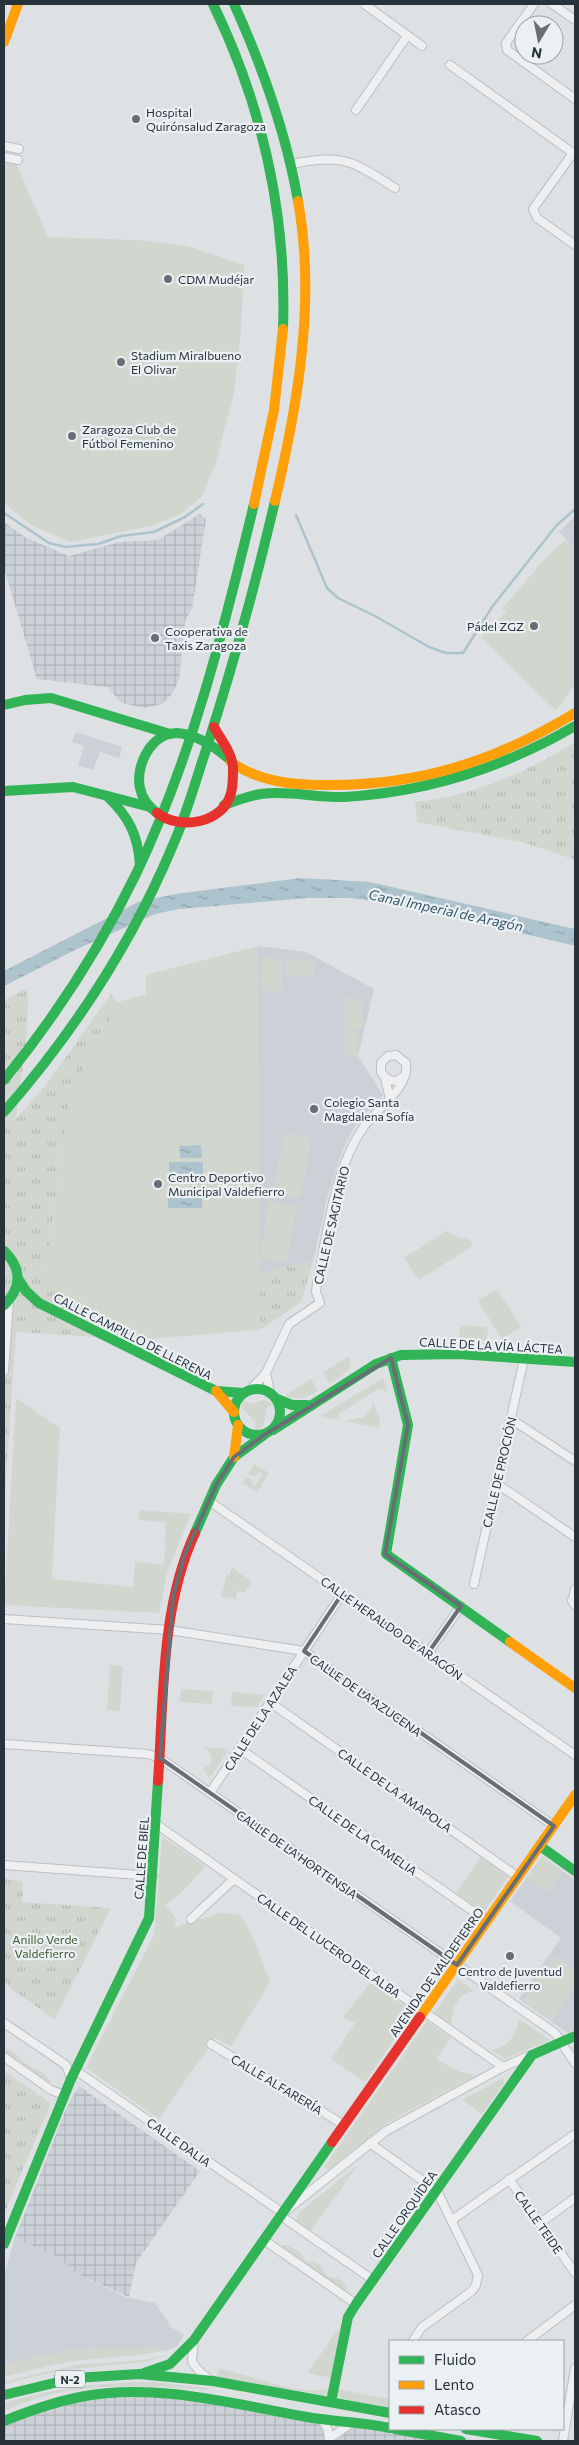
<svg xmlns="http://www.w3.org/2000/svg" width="579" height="2445" font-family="Commissioner,sans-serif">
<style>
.built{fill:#ccd1d7}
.industrial{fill:url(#industrial-grid)}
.green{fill:#d1d7cf}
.park{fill:url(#park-tufts)}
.water{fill:url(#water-ripples)}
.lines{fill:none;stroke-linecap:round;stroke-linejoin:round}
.stream{stroke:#adc4ce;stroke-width:2.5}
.street-casing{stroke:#bcbfc2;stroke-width:10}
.street{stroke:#eeeff0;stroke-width:8}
.fast{stroke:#30b455;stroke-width:10}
.slow{stroke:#ff9f0a;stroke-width:10}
.jam{stroke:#e5322d;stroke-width:10}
.marked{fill:none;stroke:#676f76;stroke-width:4;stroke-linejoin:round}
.poi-dot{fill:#676f76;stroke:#ebf0f3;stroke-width:2}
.labels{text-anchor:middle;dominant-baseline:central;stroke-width:4.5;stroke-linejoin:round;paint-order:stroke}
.shield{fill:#ebf0f3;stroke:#626b72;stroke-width:1}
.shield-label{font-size:11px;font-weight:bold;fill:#27323b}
.poi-label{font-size:12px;fill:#27323b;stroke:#ebf0f3;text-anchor:start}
.street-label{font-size:12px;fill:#27323b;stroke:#ebf0f3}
.park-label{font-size:12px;fill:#425635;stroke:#ebf0f3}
.water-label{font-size:14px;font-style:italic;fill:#33596c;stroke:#ebf0f3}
</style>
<defs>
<pattern id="industrial-grid" width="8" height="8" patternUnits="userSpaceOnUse" patternTransform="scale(1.25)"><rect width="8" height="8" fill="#ccd1d7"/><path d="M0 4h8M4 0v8" fill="none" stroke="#afb4b9"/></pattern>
<pattern id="park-tufts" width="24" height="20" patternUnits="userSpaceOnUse" patternTransform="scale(1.25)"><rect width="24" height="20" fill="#d1d7cf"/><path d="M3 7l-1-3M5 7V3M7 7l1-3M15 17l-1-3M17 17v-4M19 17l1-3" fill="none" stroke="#b3b9b3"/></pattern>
<pattern id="water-ripples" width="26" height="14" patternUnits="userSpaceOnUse" patternTransform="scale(1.25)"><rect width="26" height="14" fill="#adc4ce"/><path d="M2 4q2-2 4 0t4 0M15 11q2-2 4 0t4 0" fill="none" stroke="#8da0a8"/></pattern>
</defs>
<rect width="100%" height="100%" fill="#dee1e4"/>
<g class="built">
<path d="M575,516V548L559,532Z"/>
<path d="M76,732L122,747L119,758L100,752L93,770L78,765L84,746L72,742Z"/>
<path d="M258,946L306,952L374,989L358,1056L383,1095L356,1124L343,1149L328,1194L313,1261L258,1274Z"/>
<path d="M542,1856L575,1880V2029L568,2033L519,1999L561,1938L510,1901Z"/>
<path d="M15,2238L56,2256L80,2275L125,2297L155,2303L171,2327L184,2335L178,2346L167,2350L143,2348L74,2350L4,2366V2275Z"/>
</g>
<g class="industrial">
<path d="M200,514L206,519L192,609L185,621L179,680L172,694L162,704L145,708L122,703L107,687L37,679L4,568V522L25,537L69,556L120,542L158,540Z"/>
<path d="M79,2086L200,2171L136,2263L129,2297L80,2275L56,2256L15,2238L66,2109Z"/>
<path d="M116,2390L315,2416L330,2436L356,2420L481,2441H4V2421Z"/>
</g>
<g class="green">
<path d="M4,158L15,161L48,237L138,240L188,246L244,265L241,331L234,393L216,462L202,496L181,514L151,526L70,542L31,525L4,503Z"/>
<path d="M566,539L575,548V684L556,711L481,637L506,612L502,609L540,564Z"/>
<path d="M258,946L260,1330L137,1340L101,1318L72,1306L44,1279L71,1093L118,1002L146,994V975Z"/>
<path d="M262,958L282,959L281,992L262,991Z"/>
<path d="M285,959L315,960L314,976H285Z"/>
<path d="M343,998L363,999V1028H343Z"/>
<rect x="344" y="1030" width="13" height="26"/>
<path d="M284,1133L311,1138L301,1198L273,1193Z"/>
<path d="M269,1202L297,1206L287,1263L260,1258Z"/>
<path d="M446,1231L459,1238L469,1239L473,1246L419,1280L404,1258Z"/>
<path d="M497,1289L521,1327L502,1339L478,1301Z"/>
<path d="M460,1325L488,1327L487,1341L459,1339Z"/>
<path d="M349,1356C354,1371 341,1376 330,1383L323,1372Z"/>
<path d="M383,1378L388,1394L384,1390L378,1389L338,1414L340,1420L321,1416Z"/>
<path d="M311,1379L318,1391C307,1397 298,1402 285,1395Z"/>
<path d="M16,1398L60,1428L52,1579L133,1587L135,1562L164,1564L166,1522L139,1520V1510L191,1514L167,1573L159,1613L4,1605Z"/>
<path d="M242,1399L250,1404L265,1400L275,1404L267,1408L263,1427L255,1431V1422L242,1408Z"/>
<path d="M374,1403L380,1420L379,1428L344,1421L365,1417Z"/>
<path d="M254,1464L269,1473L257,1492L242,1483L246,1477L252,1480L251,1483L255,1486L263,1474L259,1471L255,1477L248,1474Z"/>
<path d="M232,1567L252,1582L245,1592L237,1591L236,1599L221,1597L227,1574L230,1575Z"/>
<path d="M110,1665L123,1666L120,1711L107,1710Z"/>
<path d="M181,1689L213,1691L212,1704L179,1702Z"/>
<path d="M232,1692L265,1695L257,1707L231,1706Z"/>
<path d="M202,1747L229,1749L209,1779L203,1768L210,1765L212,1759L209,1752Z"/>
<path d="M162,1837L206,1866L183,1891L165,1905L177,1920L174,1927L220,1913L238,1914L242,1917L254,1939L270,1982L231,2046L215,2038L159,2119L86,2068L154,1935Z"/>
<path d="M542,1856L563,1871L548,1893L527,1878Z"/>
<path d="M481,1857L508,1877L484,1912L456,1893Z"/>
<path d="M555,1956L575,1970V1989L552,2021L523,2000Z"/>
<path d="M458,1979L474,1991C456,1994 450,2012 452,2028L433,2015Z"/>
<path d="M371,1982L413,2012L365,2082L331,2059L355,2023L343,2017Z"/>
<path d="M519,2019L550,2040L505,2059L491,2050C509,2047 516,2035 519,2019Z"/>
<path d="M427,2021L451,2038L436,2059L460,2072L476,2075L387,2123L328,2170L324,2167Z"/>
<path d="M4,2048C20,2052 16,2058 27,2064C38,2072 41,2068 50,2081V2085L4,2053Z"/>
<path d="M503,2078L504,2083L482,2114L462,2100Z"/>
<path d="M358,2165L309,2233L298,2223L296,2219L299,2212Z"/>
<path d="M285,2245L298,2250L306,2261L319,2264L327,2276L342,2280L346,2287L347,2294L279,2247Z"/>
<path d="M340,2327L331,2378L307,2373Z"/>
<path d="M100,2348H143L167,2350C139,2357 111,2357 83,2360C56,2363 30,2371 4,2377V2366C36,2356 67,2350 100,2348Z"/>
<path d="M168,2355L145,2362L63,2370L4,2384V2382L10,2380L77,2365L142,2360Z"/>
<path d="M219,2369C251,2374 300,2398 331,2388L329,2393L324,2395L217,2377Z"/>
<path d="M154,2382L208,2388L207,2390C139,2386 67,2379 4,2412V2403C54,2388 102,2382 154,2382Z"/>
<path d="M337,2389L390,2399V2409L340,2398Z"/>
</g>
<g class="park">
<path d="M575,742V860L526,843L417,822L415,802C472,796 528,772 575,742Z"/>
<path d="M28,988L27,1034L16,1119L45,1086L111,994L118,1003L71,1093L44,1278L72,1306L103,1323L96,1337L16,1332L4,1508V1000Z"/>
<path d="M313,1261L301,1302L260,1330L258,1274Z"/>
<path d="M4,1879L23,1881L22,1902L111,1908L55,2019L10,1988L4,1980Z"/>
<path d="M4,2071L51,2103L4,2214Z"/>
</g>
<g class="water">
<path d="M301,878L370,882L575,929V946L394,903L349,898H308L179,909L155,914L79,948L4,986V971L138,902L175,894Z"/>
<path d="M201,1145L202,1158H180L179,1146Z"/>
<path d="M169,1162H203V1182L169,1181Z"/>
<rect x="168" y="1189" width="34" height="19"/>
</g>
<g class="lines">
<g class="stream">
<path d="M4,513L49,543L65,547L98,544L121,536L154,532L185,517L203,504"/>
<path d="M296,515L327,588L338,598L375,616L429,647L446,653H463L492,607L556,526L575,509"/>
</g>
<defs>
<g id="street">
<path d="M364,4L422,46"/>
<path d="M534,4L506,43L507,50L575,99"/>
<path d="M552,4L575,20"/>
<path d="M450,65L573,153L533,209L537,218L575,245"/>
<path d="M356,110L407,36"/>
<path d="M4,146L19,149"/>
<path d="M4,157L18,160"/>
<path d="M292,164C343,153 352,161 395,188"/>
<path d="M385,1078L390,1099"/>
<path d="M4,1371L9,1301"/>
<path d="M266,1373L270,1392"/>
<path d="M251,1389L266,1373L289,1324L320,1303L316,1292L317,1284C327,1234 334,1170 363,1128C375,1110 410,1088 406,1063L396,1055L388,1056L381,1063V1072L388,1080L397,1081L404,1076"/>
<path d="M511,1419L575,1461"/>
<path d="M496,1483L575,1537"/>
<path d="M209,1501L575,1755"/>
<path d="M474,1584L524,1359"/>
<path d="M575,1589L572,1601L575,1605"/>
<path d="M4,1619L169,1630L304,1651L554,1826"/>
<path d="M428,1653L461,1606"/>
<path d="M271,1703L518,1877"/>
<path d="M4,1744L148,1754L160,1758L555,2033L575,2063"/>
<path d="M240,1749L487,1921"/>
<path d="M210,1793L342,1594"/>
<path d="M156,1824L503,2067"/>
<path d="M4,1865L153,1876"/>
<path d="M191,1919L234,1879"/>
<path d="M4,2023L66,2065L71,2079"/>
<path d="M211,2044L344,2125"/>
<path d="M4,2057L51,2090L64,2095"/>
<path d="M75,2070L283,2213L386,2131L503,2067L531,2055"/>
<path d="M370,2143L437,2191L478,2275L476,2285L472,2291L421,2328L413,2341"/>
<path d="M509,2179L575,2273"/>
<path d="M281,2216L373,2280"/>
<path d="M452,2220L575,2134"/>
<path d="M540,2223L575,2198"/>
<path d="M264,2240L356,2304"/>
<path d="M194,2340L192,2362L200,2372L209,2379"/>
<path d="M527,2341L575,2305"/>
<path d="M322,2419L328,2430L329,2441"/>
<path d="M330,2438L353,2422"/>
<path d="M563,2441L575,2368"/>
</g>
</defs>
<use href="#street" class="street-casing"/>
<use href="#street" class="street"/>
<g class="fast">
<path d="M213,4C263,107 287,215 283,329"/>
<path d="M234,4C263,68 286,132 298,201"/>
<path d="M4,705L25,700L51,698L170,734"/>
<path d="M4,791L73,787L150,807"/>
<path d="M107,796C129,817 138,835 140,865"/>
<path d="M224,805C236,801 248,796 261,794C288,790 316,798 344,797C428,792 503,768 575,726"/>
<path d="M157,813C149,807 142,799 140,788C135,766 151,733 177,733C196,734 215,747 229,759"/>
<path d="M4,1080C56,1016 100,948 136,874C192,757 224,629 254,504"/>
<path d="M4,1112C74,1032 132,943 173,845C186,816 194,786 204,756C231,672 255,587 275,501"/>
<path d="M4,1251C22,1268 22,1288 4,1305"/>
<path d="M19,1280L26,1291L39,1303L216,1391L244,1393"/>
<path d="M391,1358L408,1425L386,1554L510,1642"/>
<circle cx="257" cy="1412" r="23"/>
<path d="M277,1399L292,1405H307"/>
<path d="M273,1430L376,1364L401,1355L458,1354L575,1362"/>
<path d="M195,1533L216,1485L234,1457L264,1435"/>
<path d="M540,1846L575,1871"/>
<path d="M4,2244L71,2079L149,1918L158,1781"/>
<path d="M144,2373L170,2364L194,2340L332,2142"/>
<path d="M4,2395L75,2378L139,2374L213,2381L390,2413"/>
<path d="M331,2402L348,2317L356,2304L532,2055L575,2036"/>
<path d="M4,2421C29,2411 54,2402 80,2397C156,2382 233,2404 307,2417C335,2422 362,2422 390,2428"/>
<path d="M395,2429L461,2441"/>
<path d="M466,2429L537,2441"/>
</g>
<g class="slow">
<path d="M4,42L18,4"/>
<path d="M275,501C298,404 316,300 298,201"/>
<path d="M254,504L274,410L283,329"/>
<path d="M231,762C259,782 292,785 326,785C419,786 496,761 575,713"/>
<path d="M216,1391L234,1412"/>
<path d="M234,1457L238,1425"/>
<path d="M510,1642L575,1688"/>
<path d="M420,2017L575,1795"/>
</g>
<g class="jam">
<path d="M157,813C180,831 224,823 231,793C233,786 233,776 233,769C233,754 221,740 214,727"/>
<path d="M158,1781C164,1699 160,1609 195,1533"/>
<path d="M332,2142L420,2017"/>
</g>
</g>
<path class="marked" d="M391,1358L408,1425L385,1554L461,1606L428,1653L342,1594L304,1651L554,1826L457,1965L160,1758L173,1597L185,1554L216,1485L234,1457L264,1435Z"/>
<g class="poi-dot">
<circle cx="136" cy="119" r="5"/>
<circle cx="168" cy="279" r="5"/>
<circle cx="121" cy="362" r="5"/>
<circle cx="72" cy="436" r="5"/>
<circle cx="534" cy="626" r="5"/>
<circle cx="155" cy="638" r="5"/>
<circle cx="314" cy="1109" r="5"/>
<circle cx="158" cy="1184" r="5"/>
<circle cx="510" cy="1956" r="5"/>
</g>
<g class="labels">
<rect class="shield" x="55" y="2370.5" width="30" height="17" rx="4"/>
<g class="shield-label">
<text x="70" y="2379">N-2</text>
</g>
<g class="poi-label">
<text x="146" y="112">Hospital<tspan x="146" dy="14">Quirónsalud Zaragoza</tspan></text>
<text x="178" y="279">CDM Mudéjar</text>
<text x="131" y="355">Stadium Miralbueno<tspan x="131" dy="14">El Olivar</tspan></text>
<text x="82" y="429">Zaragoza Club de<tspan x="82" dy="14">Fútbol Femenino</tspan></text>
<text x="524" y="626" text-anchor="end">Pádel ZGZ</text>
<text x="165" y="631">Cooperativa de<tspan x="165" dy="14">Taxis Zaragoza</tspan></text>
<text x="324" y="1102">Colegio Santa<tspan x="324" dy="14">Magdalena Sofía</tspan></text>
<text x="168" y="1177">Centro Deportivo<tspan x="168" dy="14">Municipal Valdefierro</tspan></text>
<text x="510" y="1971" text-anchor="middle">Centro de Juventud<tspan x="510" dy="14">Valdefierro</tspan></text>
</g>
<g class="street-label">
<text transform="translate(331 1225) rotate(-77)">CALLE DE SAGITARIO</text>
<text transform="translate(133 1336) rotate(27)">CALLE CAMPILLO DE LLERENA</text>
<text transform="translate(491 1345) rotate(3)">CALLE DE LA VÍA LÁCTEA</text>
<text transform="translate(499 1472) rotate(-77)">CALLE DE PROCIÓN</text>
<text transform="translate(392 1628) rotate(35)">CALLE HERALDO DE ARAGÓN</text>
<text transform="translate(366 1695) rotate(35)">CALLE DE LA AZUCENA</text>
<text transform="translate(260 1718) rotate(-57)">CALLE DE LA AZALEA</text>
<text transform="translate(395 1790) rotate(35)">CALLE DE LA AMAPOLA</text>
<text transform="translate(363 1835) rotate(35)">CALLE DE LA CAMELIA</text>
<text transform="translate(297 1854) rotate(35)">CALLE DE LA HORTENSIA</text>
<text transform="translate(141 1858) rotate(-86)">CALLE DE BIEL</text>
<text transform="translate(329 1945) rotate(35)">CALLE DEL LUCERO DEL ALBA</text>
<text transform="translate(436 1972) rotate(-55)">AVENIDA DE VALDEFIERRO</text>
<text transform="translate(277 2084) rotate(31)">CALLE ALFARERÍA</text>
<text transform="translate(179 2142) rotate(35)">CALLE DALIA</text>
<text transform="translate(404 2214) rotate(-55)">CALLE ORQUÍDEA</text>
<text transform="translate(539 2222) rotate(55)">CALLE TEIDE</text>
</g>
<g class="park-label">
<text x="45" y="1939">Anillo Verde<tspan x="45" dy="14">Valdefierro</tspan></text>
</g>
<g class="water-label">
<text transform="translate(446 910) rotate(12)">Canal Imperial de Aragón</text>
</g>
</g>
<rect width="579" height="2445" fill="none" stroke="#27323b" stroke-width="10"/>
<rect x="389" y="2340" width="175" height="90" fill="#ebf0f3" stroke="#9da4a9"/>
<rect x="399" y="2356" width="25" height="8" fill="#30b455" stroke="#9da4a9"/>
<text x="434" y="2365" font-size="15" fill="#27323b">Fluido</text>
<rect x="399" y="2381" width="25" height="8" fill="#ff9f0a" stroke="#9da4a9"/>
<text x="434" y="2390" font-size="15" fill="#27323b">Lento</text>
<rect x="399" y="2406" width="25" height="8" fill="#e5322d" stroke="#9da4a9"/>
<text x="434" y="2415" font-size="15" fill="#27323b">Atasco</text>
<g transform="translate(539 40) rotate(190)"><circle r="24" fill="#ebf0f3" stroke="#9da4a9"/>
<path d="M0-4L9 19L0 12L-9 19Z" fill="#676f76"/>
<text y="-8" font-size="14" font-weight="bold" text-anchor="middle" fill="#27323b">N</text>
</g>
</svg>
